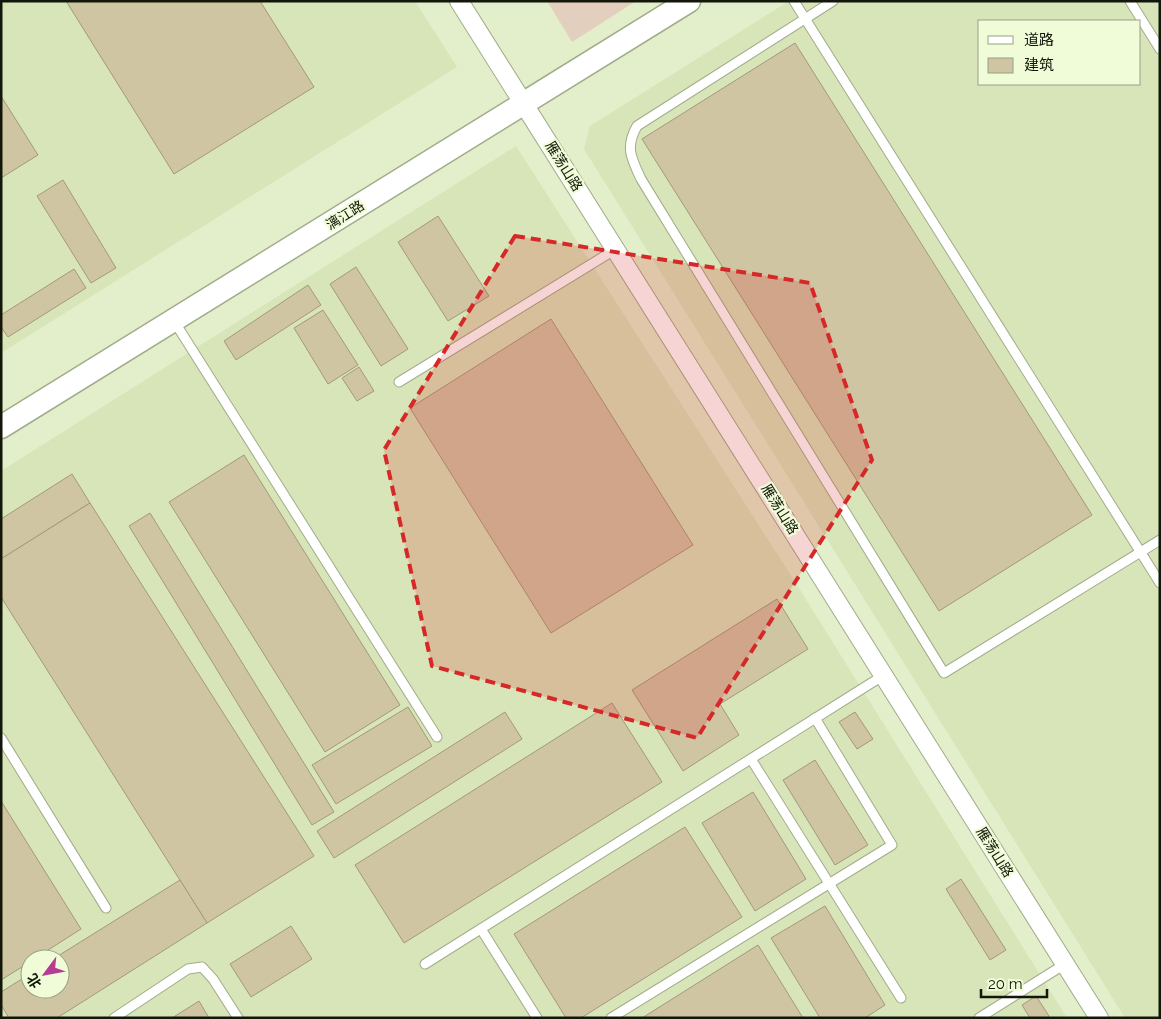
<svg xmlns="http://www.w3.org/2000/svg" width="1161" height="1019" font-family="Raleway,'Noto Sans SC',sans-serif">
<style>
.built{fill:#d7e5b9;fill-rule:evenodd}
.green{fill:#e3cfbd}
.building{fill:#d0c5a2;stroke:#a39977}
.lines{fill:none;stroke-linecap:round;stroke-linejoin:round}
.service-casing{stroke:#a1ac8a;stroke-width:11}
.minor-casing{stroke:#a1ac8a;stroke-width:20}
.tertiary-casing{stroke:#a1ac8a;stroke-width:25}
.service{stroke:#fff;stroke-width:9}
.minor{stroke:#fff;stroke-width:18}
.tertiary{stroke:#fff;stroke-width:22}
.marked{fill:#d62828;fill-opacity:0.2;stroke:#d62828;stroke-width:4;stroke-dasharray:10 6;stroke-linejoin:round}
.labels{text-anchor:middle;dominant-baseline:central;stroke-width:4.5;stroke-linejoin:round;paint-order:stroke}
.street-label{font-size:14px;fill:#13170a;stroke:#f0fcd8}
</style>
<rect width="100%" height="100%" fill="#e3efcb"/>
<g class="built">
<path d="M1,1H415L457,67L1,353Z"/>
<path d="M789,1H1160V1018H1125L584,149L590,126ZM980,21H1140V84H980Z"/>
<path d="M516,146L792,577L1067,1018H1V471ZM30,959H60V989H30Z"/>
</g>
<path class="green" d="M547,1H636L572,42Z"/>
<g class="building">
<path d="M66,1H260L314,87L174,174Z"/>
<path d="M795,43L1092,515L939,611L642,139Z"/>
<path d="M1,96L38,155L1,178Z"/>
<path d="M63,180L116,268L91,283L37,196Z"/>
<path d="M438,216L489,296L448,321L398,242Z"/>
<path d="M356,267L408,349L381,366L330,284Z"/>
<path d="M74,269L86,288L8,337L1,327V315Z"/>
<path d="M308,285L321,305L236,360L224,341Z"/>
<path d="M323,310L358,365L328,384L294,328Z"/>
<path d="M551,319L693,545L551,633L410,408Z"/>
<path d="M359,367L374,391L357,401L342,378Z"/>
<path d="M244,455L400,705L325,752L169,502Z"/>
<path d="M72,474L90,503L1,559V519Z"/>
<path d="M90,503L314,856L207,923L1,597V559Z"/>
<path d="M150,513L334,812L312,825L129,526Z"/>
<path d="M777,599L808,649L720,704L739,735L683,771L632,690Z"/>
<path d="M612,703L662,782L404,943L355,865Z"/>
<path d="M408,707L432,746L336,804L312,765Z"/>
<path d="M505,712L522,739L334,858L317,831Z"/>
<path d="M855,712L873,739L857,749L839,722Z"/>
<path d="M815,760L868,845L835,865L783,780Z"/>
<path d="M753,792L806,879L755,911L702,823Z"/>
<path d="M1,801L81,929L34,959H30V962L1,980Z"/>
<path d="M685,827L742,917L581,1018H566L514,934Z"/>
<path d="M961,879L1006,950L990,960L946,889Z"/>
<path d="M180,880L207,923L57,1018H9L1,1005V992L30,974V989H60V959H53Z"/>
<path d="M825,906L885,1005L865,1018H820L771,938Z"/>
<path d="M291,926L312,959L251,997L230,964Z"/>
<path d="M758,945L803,1018H642Z"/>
<path d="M1036,996L1049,1016L1047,1018H1030L1022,1005Z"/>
<path d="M199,1001L209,1018H172Z"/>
</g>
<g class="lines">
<defs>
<g id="service">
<path d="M794,1L1160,583"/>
<path d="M833,1L637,126C625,147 631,158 641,179L944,673L1160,540"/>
<path d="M1130,1L1160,49"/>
<path d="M174,321L437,737"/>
<path d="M399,382L616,249"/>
<path d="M1,738L106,908"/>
<path d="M751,759L901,998"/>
<path d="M481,929L537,1018"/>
<path d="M425,964L884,675"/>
<path d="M114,1018L188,969L202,967L213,979L238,1018"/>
<path d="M611,1018L892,845L815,718"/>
<path d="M979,1018L1065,964"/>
</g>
<path id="minor" d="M459,1L1099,1018"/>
<path id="tertiary" d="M1,427L689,1"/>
</defs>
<use href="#service" class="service-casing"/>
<use href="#minor" class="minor-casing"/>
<use href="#tertiary" class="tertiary-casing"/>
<use href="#service" class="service"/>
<use href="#minor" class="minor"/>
<use href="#tertiary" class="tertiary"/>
</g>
<path class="marked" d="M515,236L810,283L872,460L697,738L432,666L384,450Z"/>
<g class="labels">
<g class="street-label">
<text transform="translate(564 166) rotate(58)">雁荡山路</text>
<text transform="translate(345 215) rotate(-32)">漓江路</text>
<text transform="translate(780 509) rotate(58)">雁荡山路</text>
<text transform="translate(995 852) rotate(58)">雁荡山路</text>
</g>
</g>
<rect width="1161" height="1019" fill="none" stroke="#13170a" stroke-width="5"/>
<rect x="978" y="20" width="162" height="65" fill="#f0fcd8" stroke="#98a086"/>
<rect x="988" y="36" width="25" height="8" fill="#ffffff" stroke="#98a086"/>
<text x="1024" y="45" font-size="15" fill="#13170a">道路</text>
<rect x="988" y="58" width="25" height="15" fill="#d0c5a2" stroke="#98a086"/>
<text x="1024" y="70" font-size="15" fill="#13170a">建筑</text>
<g transform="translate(45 974) rotate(238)"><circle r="24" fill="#f0fcd8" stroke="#98a086"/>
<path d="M0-4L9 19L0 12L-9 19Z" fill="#b43c92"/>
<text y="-8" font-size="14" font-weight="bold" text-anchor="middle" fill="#13170a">北</text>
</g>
<path d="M981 989v8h66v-8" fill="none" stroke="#13170a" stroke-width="2.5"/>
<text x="988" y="989" font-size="15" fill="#13170a" stroke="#f0fcd8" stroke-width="4" paint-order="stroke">20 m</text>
</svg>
